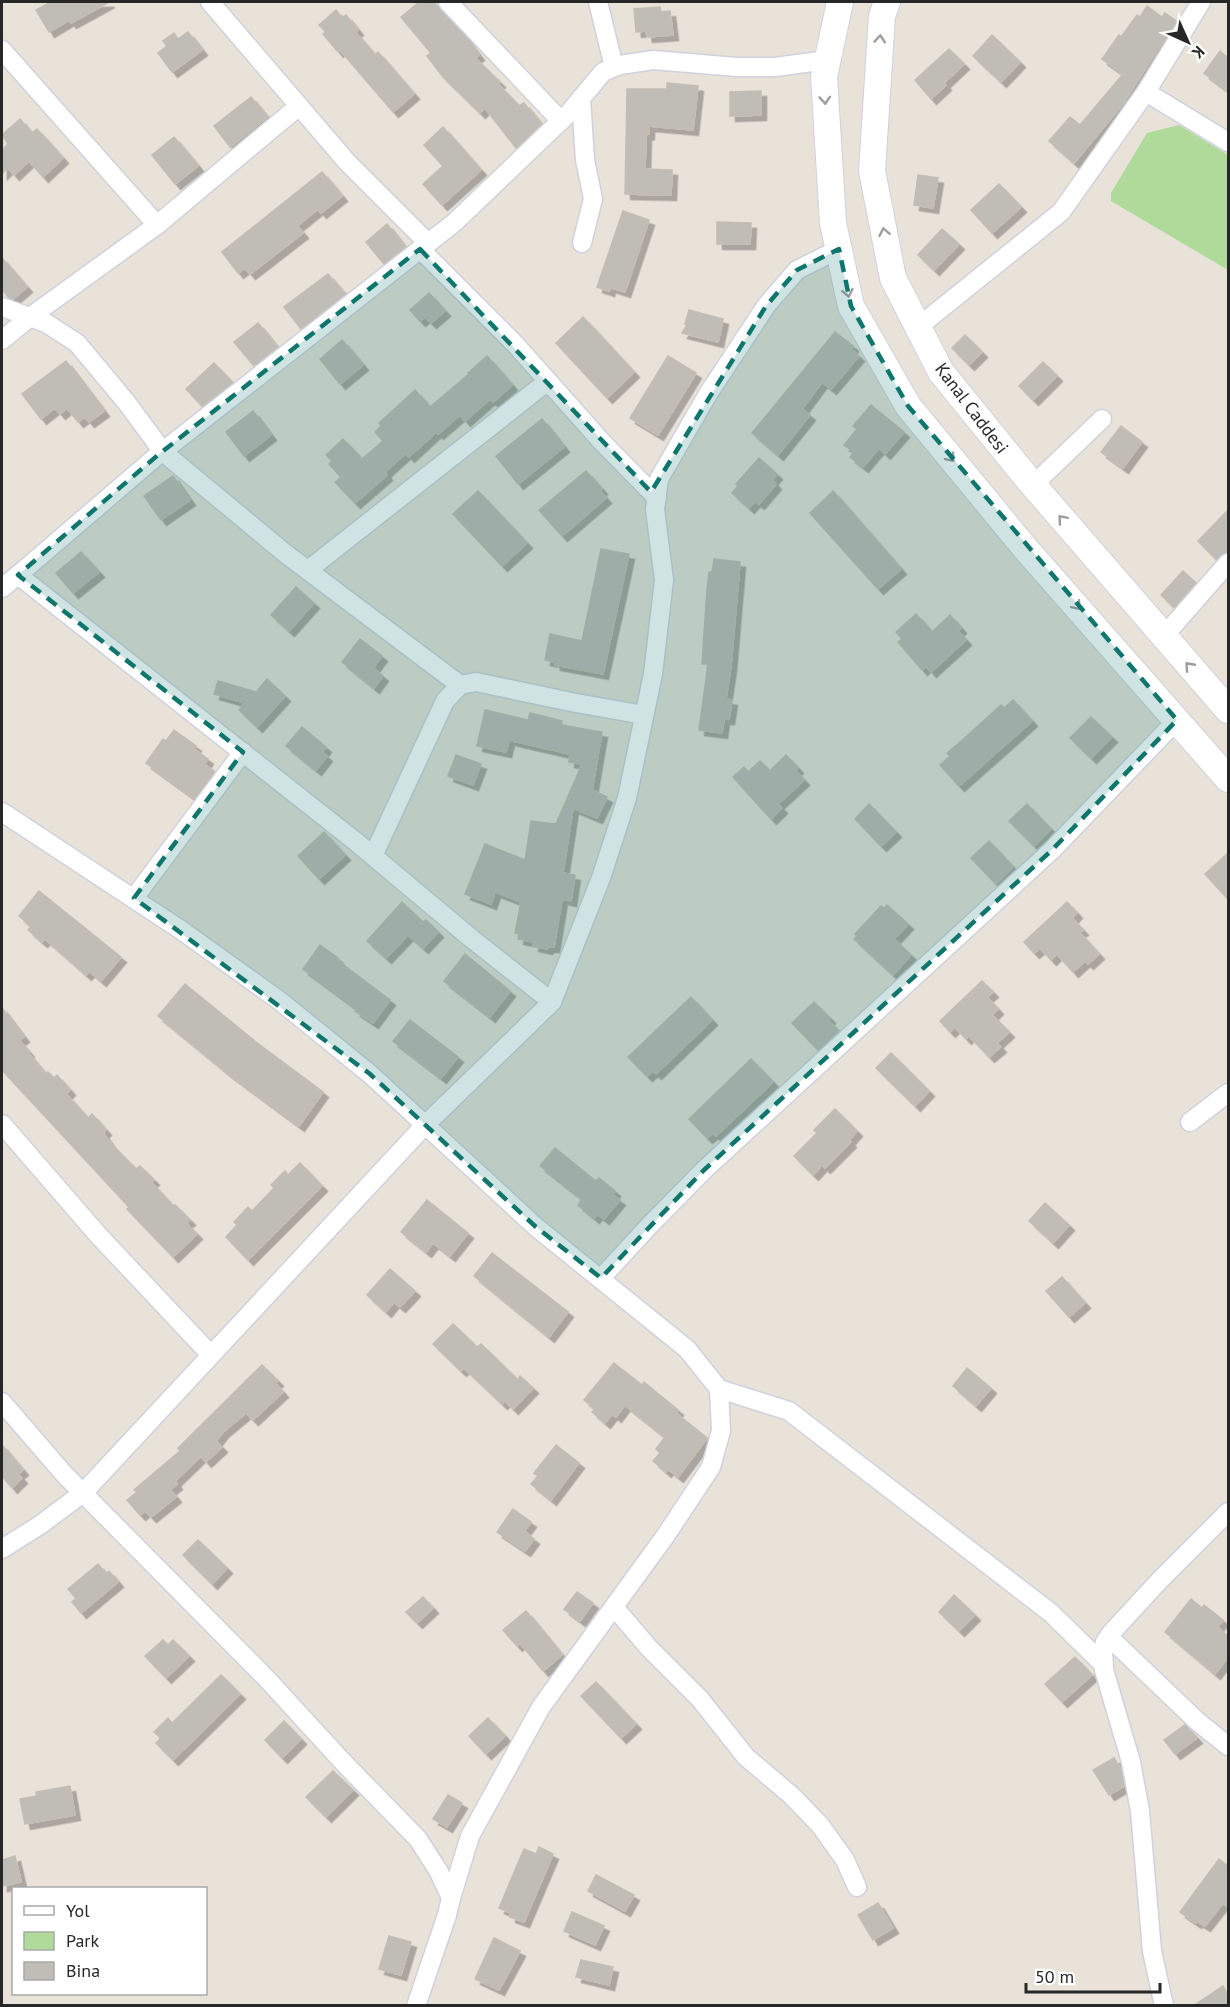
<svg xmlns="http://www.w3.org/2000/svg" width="1230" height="2007" font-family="'PT Sans',sans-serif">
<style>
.green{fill:#afda9a}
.building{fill:#c0bcb6;stroke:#c3bdb3;stroke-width:1.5;filter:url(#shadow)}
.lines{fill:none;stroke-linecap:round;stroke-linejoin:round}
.minor-casing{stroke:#cfd2de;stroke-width:21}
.secondary-casing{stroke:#cfd2de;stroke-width:28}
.minor{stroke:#fff;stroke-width:18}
.secondary{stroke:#fff;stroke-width:26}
.oneway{stroke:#9e9e9e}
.marked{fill:#0f766e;fill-opacity:0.2;stroke:#0f766e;stroke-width:4.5;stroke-dasharray:12 8;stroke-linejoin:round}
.labels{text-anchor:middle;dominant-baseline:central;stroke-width:6;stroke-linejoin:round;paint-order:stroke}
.street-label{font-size:18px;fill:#272727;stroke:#fff}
</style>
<defs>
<filter id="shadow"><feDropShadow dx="5.5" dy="5.5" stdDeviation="0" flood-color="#0004"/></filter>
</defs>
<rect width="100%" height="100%" fill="#e8e2d9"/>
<path class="green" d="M1179,125L1228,155V270L1111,201V193L1147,133Z"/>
<g class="building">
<path d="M51,2H109L71,23L69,20L49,32L36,10Z"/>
<path d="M419,2H434L464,35L479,55L475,58L500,82L498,84L519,106L524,103L541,124L516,148L485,108L480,113L443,77L427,56L431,53L401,17Z"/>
<path d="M1147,6L1162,17L1165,13L1176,21L1122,105L1074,163L1049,141L1070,117L1080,125L1123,74L1102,59L1119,35L1121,37L1137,15L1140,17Z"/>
<path d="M660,7L661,12L670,11L673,35L647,37L646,31L636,32L634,9Z"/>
<path d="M336,10L342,18L346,15L358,30L355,32L375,55L378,52L414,94L393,112L340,50L338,52L323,34L326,32L319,25Z"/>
<path d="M188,32L202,50L172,72L158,53L167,46L163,41L174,33L178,39Z"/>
<path d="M992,35L1020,62L1001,82L973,56Z"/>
<path d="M949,49L964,64L944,83L946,85L931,99L915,80Z"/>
<path d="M1220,51L1228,58V91L1204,73Z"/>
<path d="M667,83L698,86L693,130L649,126V134L646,135L645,169L672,170L671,195L625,194L627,89H667Z"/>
<path d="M761,91V115L730,116V92Z"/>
<path d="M251,97L267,117L230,147L214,126Z"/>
<path d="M20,119L32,133L37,129L63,158L43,177L29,161L14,175L8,168L2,174V150L8,144L2,135Z"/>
<path d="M443,127L481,170L442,205L423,184L443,166L424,145Z"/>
<path d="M174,137L198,166L175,184L152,155Z"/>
<path d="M322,172L342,196L321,213L318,209L297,226L303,233L250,274L245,268L238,273L222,252Z"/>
<path d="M918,175L938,178L933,208L914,205Z"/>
<path d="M999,184L1021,207L992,233L971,210Z"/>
<path d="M623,211L649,220L625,292L610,287L609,291L597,287Z"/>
<path d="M717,222L751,223L750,244H717Z"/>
<path d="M387,224L405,247L384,264L366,242Z"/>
<path d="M942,229L959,244L934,270L918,255Z"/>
<path d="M2,258L27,287L13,299L9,298L2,289Z"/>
<path d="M328,274L345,294L301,329L284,307Z"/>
<path d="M429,293L445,311L431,323L425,317L420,321L410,310Z"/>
<path d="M689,310L723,319L718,342L682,333L687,325L685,324Z"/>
<path d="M583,317L634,372L607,398L556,343Z"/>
<path d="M258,323L277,347L254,366L234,342Z"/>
<path d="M835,332L853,346L851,349L859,356L831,389L822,382L802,409L810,415L778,455L752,433Z"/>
<path d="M965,335L982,352L969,365L952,348Z"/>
<path d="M342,340L363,365L340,384L320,359Z"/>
<path d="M487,356L512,385L493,402L490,399L465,421L460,415L438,434L436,432L409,457L406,453L385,472L387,475L355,503L335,482L341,477L329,464L332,461L326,455L343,439L362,459L383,441L375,432L381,426L379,423L415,390L430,407L469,374L468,373Z"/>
<path d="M668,356L696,373L658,435L630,418Z"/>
<path d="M66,361L104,411L89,422L85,417L78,422L67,408L60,414L55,408L41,419L22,394Z"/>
<path d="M1043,362L1057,376L1033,400L1019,386Z"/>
<path d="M214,363L232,382L202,406L186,389Z"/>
<path d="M871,405L904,432L885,454L879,448L863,467L850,457L854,452L844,445L857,429L853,426Z"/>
<path d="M253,411L271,435L244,456L226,432Z"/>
<path d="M542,419L564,447L518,484L496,456Z"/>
<path d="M1121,426L1142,442L1123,468L1101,452Z"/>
<path d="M759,458L777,474L772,480L776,484L759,504L755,501L749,508L732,493L738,486L736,484Z"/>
<path d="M586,471L602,489L600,491L606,498L562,536L539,510Z"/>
<path d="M173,476L190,500L161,520L144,496Z"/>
<path d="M478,491L527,543L502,566L453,514Z"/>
<path d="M833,491L901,569L878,589L810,513Z"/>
<path d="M1228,510V552L1224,553L1216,559L1198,541Z"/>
<path d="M601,549L629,554L603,674L555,665V662L545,660L550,634L582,641Z"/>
<path d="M81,552L99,572L73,593L56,573Z"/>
<path d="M714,559L740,562L731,666L726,699L732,700L729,719H724L722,733L699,730L708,664H702L707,589L709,572H712Z"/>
<path d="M1183,571L1196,583L1174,607L1161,595Z"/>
<path d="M296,587L314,603L289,631L271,615Z"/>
<path d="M916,614L932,632L950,615L961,628L958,631L966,640L931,672L926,666L922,670L898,642L902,639L896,632Z"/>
<path d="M360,639L382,656L373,668L383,676L374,688L342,662Z"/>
<path d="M267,679L285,696L257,727L239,710L245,703L214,694L218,681L256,692Z"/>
<path d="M1013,700L1032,721L959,786L940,765L950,756L947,753L959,743L1001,705L1004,708Z"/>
<path d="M485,710L528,720L530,713L562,721L561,725L602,732L592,790L607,797L597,818L573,808L563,873L575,875L571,901L562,899L554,947H548L547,949L533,946L534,942L518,939L519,934L515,933L521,902L495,892L491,904L465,894L485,844L525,860L531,821L556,824L582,764L569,762L570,754L509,740L506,752L477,746Z"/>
<path d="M1091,717L1112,737L1091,758L1070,738Z"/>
<path d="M302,727L326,747L322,752L327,756L316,770L286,746Z"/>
<path d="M174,730L196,746L194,749L208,759L204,764L214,771L194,798L146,763L163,739L166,741Z"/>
<path d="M456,755L481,764L473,785L448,776Z"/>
<path d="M786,755L798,768L795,770L804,780L778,804L782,808L771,819L733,777L744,767L748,772L760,761L770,771Z"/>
<path d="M869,804L896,832L881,846L855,819Z"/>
<path d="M1027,804L1051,829L1034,846L1009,821Z"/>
<path d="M324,832L345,855L319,879L298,856Z"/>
<path d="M989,841L1013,867L996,884L971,858Z"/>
<path d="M1228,853V899L1205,874Z"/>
<path d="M39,891L121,957L101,981L89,971L86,975L45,939L42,942L28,930L31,926L19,916Z"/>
<path d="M402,902L423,922L426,920L438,932L423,948L408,935L386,958L367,941Z"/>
<path d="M1067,902L1077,913L1072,918L1083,930L1079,932L1099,954L1088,964L1085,961L1073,972L1057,954L1051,960L1040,948L1034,953L1024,942Z"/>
<path d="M887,905L908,924L894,939L911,955L893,975L854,939L857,936L855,934L881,906L884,908Z"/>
<path d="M320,945L338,958L337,960L390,1000L373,1023L355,1011L357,1009L303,969Z"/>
<path d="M465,954L510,991L490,1017L444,981Z"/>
<path d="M982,981L993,992L987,997L998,1009L992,1015L1009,1032L997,1043L1001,1047L989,1057L969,1036L966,1039L955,1027L950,1032L940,1021Z"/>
<path d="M185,984L256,1042L323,1092L299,1126L225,1071L158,1016Z"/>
<path d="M691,997L712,1020L656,1074L653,1071L647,1076L628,1057Z"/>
<path d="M814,1002L830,1018L828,1020L839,1031L818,1050L792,1023Z"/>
<path d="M2,1008L24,1037L19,1040L29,1052L28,1053L46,1074L48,1072L54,1078L57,1075L70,1090L66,1094L88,1118L92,1114L106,1130L103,1133L111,1144L136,1169L140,1166L154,1180L151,1182L173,1206L175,1205L190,1220L186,1223L197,1234L173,1257L127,1209L129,1207L2,1070Z"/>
<path d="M410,1020L458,1057L441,1078L393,1041Z"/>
<path d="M891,1053L929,1091L915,1106L876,1068Z"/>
<path d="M751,1059L773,1082L716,1136L713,1133L707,1138L689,1119Z"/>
<path d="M835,1109L857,1131L849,1140L851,1142L825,1168L822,1165L813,1175L794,1156L817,1133L814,1130Z"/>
<path d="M555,1148L596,1181L599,1178L615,1191L613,1195L620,1200L604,1219L597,1214L594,1218L578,1205L582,1199L540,1166Z"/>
<path d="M300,1163L322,1186L248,1260L226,1237L237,1225L234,1222L248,1207L252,1211L274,1188L271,1185L285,1171L288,1175Z"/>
<path d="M427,1200L468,1233L450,1256L433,1243L426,1252L401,1232Z"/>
<path d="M1045,1203L1069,1225L1053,1243L1029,1221Z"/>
<path d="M492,1253L568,1312L549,1337L474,1276Z"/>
<path d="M390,1269L415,1291L400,1307L394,1302L386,1312L367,1295Z"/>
<path d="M1062,1277L1085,1303L1069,1317L1046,1291Z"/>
<path d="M453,1324L477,1347L481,1344L518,1380L520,1376L533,1388L513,1409L505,1401L502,1404L464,1368L461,1371L433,1344Z"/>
<path d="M614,1363L642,1385L644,1382L656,1392L678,1410L676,1413L707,1438L678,1477L668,1469L666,1472L653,1461L660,1453L656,1449L665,1437L625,1405L616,1417L612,1414L605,1423L592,1412L595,1409L584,1400Z"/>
<path d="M262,1365L278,1381L275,1383L283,1392L253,1420L246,1413L223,1432L216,1441L222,1447L206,1462L201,1456L175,1481L177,1484L170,1490L176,1497L151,1517L145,1511L140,1515L127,1500L137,1492L134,1490L180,1451L178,1448Z"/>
<path d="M967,1368L991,1388L976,1406L953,1386Z"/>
<path d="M2,1445L23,1470L18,1474L22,1478L12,1488L2,1476Z"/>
<path d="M556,1445L579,1463L551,1500L531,1484L538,1476L534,1473Z"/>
<path d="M513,1509L531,1522L524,1531L534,1539L525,1551L497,1532Z"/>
<path d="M198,1540L227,1568L212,1584L183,1555Z"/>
<path d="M98,1564L106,1574L109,1571L118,1582L81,1613L72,1602L76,1598L68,1589Z"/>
<path d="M577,1592L593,1603L580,1621L564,1609Z"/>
<path d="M954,1595L975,1615L959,1631L939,1612Z"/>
<path d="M423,1597L433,1608L417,1623L406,1612Z"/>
<path d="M1191,1599L1202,1608L1204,1605L1223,1620L1217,1627L1228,1636V1657L1215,1674L1165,1632Z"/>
<path d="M526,1611L562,1655L543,1671L520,1643L517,1646L503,1630Z"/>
<path d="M163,1640L168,1645L173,1640L189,1656L166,1678L145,1656Z"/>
<path d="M1075,1657L1092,1675L1062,1702L1045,1684Z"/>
<path d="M221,1675L240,1694L173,1760L156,1743L161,1738L154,1732L168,1718L172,1723Z"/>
<path d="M596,1682L636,1724L621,1738L581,1696Z"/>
<path d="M488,1718L505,1736L486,1754L469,1736Z"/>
<path d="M284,1721L301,1739L282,1758L265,1740Z"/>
<path d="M1185,1725L1197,1738L1175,1754L1164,1740Z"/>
<path d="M1114,1758L1121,1769L1124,1786L1109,1795L1093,1770Z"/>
<path d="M333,1771L353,1790L326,1817L306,1797Z"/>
<path d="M70,1786L75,1815L25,1824L20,1799L37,1796L36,1792Z"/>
<path d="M448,1795L462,1803L447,1827L433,1819Z"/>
<path d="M539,1847L553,1854L524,1922L510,1917L511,1913L499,1908L524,1849L536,1854Z"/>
<path d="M15,1856L21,1882L2,1886V1860Z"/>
<path d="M1219,1859L1228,1866V1907L1223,1903L1205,1926L1197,1921L1196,1923L1180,1912Z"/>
<path d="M596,1875L634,1895L625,1911L588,1891Z"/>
<path d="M878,1903L893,1928L873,1940L858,1915Z"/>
<path d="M572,1912L604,1926L595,1945L564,1931Z"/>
<path d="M389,1936L411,1942L401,1975L379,1969Z"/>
<path d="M494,1938L520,1951L499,1990L475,1979Z"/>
<path d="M581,1960L613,1967L609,1985L576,1977Z"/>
<path d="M1223,1986L1228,1995V2006H1193Z"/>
</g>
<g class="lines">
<defs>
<g id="minor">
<path d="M210,2L347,162L428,243"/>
<path d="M448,2L561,121"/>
<path d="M598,2L614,67"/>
<path d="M2,50L157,225"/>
<path d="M1146,92L1228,142"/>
<path d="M581,98L585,160L593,199L582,243"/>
<path d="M420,249L514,343L602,442L657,498"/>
<path d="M2,307L46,323L77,343L127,403L163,452L286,554L460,685"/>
<path d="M918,327L1061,212L1146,92L1201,2"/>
<path d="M2,340L30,317L157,225L299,106"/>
<path d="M1033,485L1102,419"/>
<path d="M308,570L548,381"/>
<path d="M18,575L158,455L455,222L569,113L603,72L620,65L653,60L737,67H775L827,60"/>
<path d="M2,588L18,575L355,841L472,939L552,1002"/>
<path d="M1163,637L1228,563"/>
<path d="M2,812L181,930L280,1001L370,1074L536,1227L687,1349L719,1389L721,1431L711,1467L666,1535L541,1707L470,1836L451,1898"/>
<path d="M373,856L445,701L460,685L476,682L576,703L644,715"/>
<path d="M134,898L243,752"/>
<path d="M1190,1122L1228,1093"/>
<path d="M2,1124L99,1236L211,1355"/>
<path d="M601,1278L649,1226L704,1170L1052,850L1177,720"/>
<path d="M719,1389L789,1411L1051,1613L1104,1665"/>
<path d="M2,1402L64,1474L267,1679L342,1761L418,1839L439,1872L451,1898L447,1915L416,2006"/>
<path d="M2,1549L40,1525L83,1493L425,1125L552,1002L601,878L627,798L653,674L664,580L655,509L659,479L708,394L766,306L797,270L839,249"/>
<path d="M614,1607L649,1648L700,1699L746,1757L792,1796L820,1825L845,1860L857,1887"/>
<path d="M1109,1637L1197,1721L1228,1746"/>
<path d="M1164,2006L1152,1951L1140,1811L1131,1762L1104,1670L1103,1649L1105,1642L1112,1632L1160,1580L1228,1512"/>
</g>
<g id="secondary">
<path d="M840,2L824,77L833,223L851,306L908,406L1025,548L1228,779"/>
<path d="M887,2L882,16L872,171L893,278L918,327L941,372L1027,478L1228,710"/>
</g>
</defs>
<use href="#minor" class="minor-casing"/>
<use href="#secondary" class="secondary-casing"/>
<use href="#minor" class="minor"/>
<use href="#secondary" class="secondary"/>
</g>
<defs><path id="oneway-chevron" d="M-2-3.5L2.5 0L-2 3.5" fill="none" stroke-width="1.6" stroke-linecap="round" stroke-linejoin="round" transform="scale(1.5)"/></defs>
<g class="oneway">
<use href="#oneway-chevron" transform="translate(880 39) rotate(-86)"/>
<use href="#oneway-chevron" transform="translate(825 100) rotate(86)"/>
<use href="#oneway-chevron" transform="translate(884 232) rotate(-101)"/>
<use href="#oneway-chevron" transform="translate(848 293) rotate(78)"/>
<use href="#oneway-chevron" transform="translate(951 458) rotate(50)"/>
<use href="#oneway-chevron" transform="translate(1062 519) rotate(-131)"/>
<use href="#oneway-chevron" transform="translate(1077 606) rotate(49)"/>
<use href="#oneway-chevron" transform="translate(1189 666) rotate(-132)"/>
</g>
<path class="marked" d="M420,249L651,492L766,306L797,270L839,249L851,306L908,406L1177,720L1052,850L704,1170L601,1278L536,1227L370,1074L134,898L243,752L18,575L158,455Z"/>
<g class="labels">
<g class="street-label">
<text transform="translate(972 408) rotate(53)">Kanal Caddesi</text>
</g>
</g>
<rect width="1230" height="2007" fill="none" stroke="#272727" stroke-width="6"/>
<rect x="12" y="1887" width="195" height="108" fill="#ffffff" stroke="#a9a9a9" stroke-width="1.5"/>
<rect x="24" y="1906" width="30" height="9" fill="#ffffff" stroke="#a9a9a9" stroke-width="1.5"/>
<text x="66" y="1917" font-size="18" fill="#272727">Yol</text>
<rect x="24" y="1932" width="30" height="18" fill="#afda9a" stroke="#a9a9a9" stroke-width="1.5"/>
<text x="66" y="1947" font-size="18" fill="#272727">Park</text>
<rect x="24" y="1962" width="30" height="18" fill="#c0bcb6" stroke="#a9a9a9" stroke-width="1.5"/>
<text x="66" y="1977" font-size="18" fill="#272727">Bina</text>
<g transform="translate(1188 42) rotate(135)" stroke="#ffffff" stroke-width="4.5" paint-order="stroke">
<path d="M0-4.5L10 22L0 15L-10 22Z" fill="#272727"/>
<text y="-9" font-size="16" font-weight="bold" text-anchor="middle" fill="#272727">K</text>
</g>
<path d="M1026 1983v9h134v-9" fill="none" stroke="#272727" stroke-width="3"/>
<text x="1035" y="1983" font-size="18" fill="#272727" stroke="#ffffff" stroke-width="4.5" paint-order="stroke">50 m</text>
</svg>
